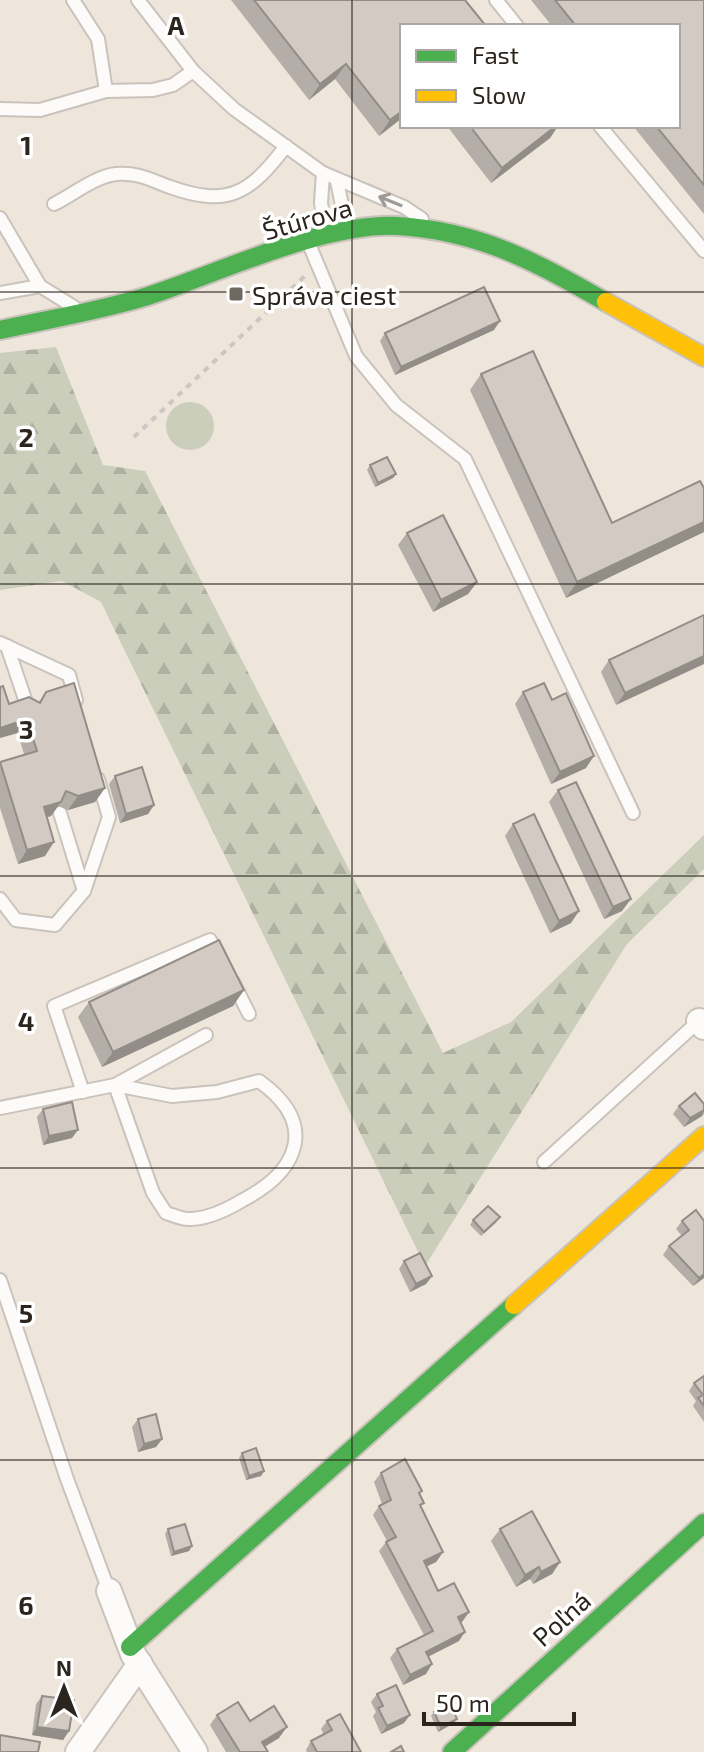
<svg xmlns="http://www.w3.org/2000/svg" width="704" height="1752" font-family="'Exo 2',sans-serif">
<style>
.green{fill:#cbcebb}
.forest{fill:url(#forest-firs)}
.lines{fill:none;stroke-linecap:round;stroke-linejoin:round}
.lane-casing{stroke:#cac3bc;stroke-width:16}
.street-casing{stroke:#cac3bc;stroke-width:28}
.fast-casing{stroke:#cac3bc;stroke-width:22}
.slow-casing{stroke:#cac3bc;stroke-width:22}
.path{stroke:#cbc8c4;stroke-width:4;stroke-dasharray:6 6;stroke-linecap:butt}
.lane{stroke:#fcfbfa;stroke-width:12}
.street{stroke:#fcfbfa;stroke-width:24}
.fast{stroke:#4caf50;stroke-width:18}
.slow{stroke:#ffc107;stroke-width:18}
.wall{fill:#b5aea8}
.shaded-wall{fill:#938d88}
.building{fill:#d2cac3;stroke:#938d88;stroke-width:2}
.oneway{stroke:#9e9b97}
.grid{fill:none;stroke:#2b251e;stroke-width:2;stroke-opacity:0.55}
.poi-dot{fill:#6f6860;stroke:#fff;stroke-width:3}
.labels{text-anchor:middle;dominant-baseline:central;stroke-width:7;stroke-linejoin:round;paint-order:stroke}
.street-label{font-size:26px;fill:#2b251e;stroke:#fff}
.poi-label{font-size:26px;fill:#2b251e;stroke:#fff;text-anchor:start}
.grid-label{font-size:26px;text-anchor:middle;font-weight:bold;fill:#2b251e;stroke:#fff;stroke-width:7;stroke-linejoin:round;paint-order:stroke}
</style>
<defs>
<pattern id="forest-firs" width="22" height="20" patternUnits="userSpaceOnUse" patternTransform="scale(2)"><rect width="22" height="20" fill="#cbcebb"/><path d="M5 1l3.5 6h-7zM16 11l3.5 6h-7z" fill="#aeb1a0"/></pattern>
</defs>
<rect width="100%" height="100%" fill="#eee5db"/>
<circle class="green" cx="190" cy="426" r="24"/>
<path class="forest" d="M56,347L103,465L145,471L443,1053L511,1022L704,835V869L627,944L425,1266L101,602L62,581L0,590V353Z"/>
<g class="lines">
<defs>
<g id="lane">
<path d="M73,0L98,39L106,91"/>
<path d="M138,0L193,71L234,109L323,173L404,207L422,219"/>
<path d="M496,0L517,26"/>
<path d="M0,109L40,110L106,91L153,90L173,85L193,71"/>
<path d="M600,126L704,251"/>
<path d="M323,173L321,203L326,233"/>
<path d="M337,181L347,230"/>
<path d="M54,204C72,195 96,176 116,174C137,172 151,180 170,187C229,208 250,193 286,146"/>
<path d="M0,218L40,286"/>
<path d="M309,244L356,356L396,405L465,459L633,813"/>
<path d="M0,293L40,286L74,307"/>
<path d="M0,643L69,675L76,700"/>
<path d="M7,646L28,708"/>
<path d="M84,891L109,817L98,779"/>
<path d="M0,899L16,920L55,925L84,891L60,813"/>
<path d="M233,982L249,1014"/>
<path d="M259,1081C318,1123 300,1170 243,1200C228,1209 209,1219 190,1219C183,1220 173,1215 166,1213L153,1193L115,1085L172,1096L217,1092Z"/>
<path d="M83,1092L54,1006L210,940L218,955"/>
<path d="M0,1108L115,1085L206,1035"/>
<path d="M544,1162L699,1021"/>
<path d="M0,1280L67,1479L109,1591"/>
</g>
<g id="street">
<path d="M699,1021L704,1027"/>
<path d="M109,1591L133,1654L195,1752"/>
<path d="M78,1752L140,1664"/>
</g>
<g id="fast">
<path d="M0,330C49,319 100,311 148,296C219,273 324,222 398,226C480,231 536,262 606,302"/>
<path d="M130,1647L514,1305"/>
<path d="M452,1752L704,1523"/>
</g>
<g id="slow">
<path d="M606,302L704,357"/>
<path d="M514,1305L704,1136"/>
</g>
</defs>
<use href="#lane" class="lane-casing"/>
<use href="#street" class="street-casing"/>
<use href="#fast" class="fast-casing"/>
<use href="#slow" class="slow-casing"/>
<path class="path" d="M134,437L306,275"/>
<use href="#lane" class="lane"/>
<use href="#street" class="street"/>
<use href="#fast" class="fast"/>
<use href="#slow" class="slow"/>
</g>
<g class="wall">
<path d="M231,0H465L402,118L379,136L335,79L309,100Z"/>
<path d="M531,0H704V214L633,126H678V26H552Z"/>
<path d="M447,126H558L550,138L491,183Z"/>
<path d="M494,330L395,375L380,341L385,333Z"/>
<path d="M481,374L612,523L704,488V532L566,598L470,390Z"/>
<path d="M370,465L396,474L393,478L375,487L367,470Z"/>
<path d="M407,533L477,582L468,594L433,612L398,545Z"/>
<path d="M704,615L616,705L601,672L609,660Z"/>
<path d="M46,692L105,788L95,802L68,810L58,806L51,816L47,817L45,856L18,864L0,808V762L24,754L9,704L39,702Z"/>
<path d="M523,692L552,700L586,768L551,784L515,704Z"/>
<path d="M115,776L154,805L148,814L120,823L109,784Z"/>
<path d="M558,790L622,911L604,919L549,802Z"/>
<path d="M513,824L571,923L550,933L505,836Z"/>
<path d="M244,990L233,1006L102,1067L78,1017L89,1002Z"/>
<path d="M704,1104V1114L702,1116L684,1127L673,1114L679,1106Z"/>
<path d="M43,1109L72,1138L43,1145L37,1117Z"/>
<path d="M473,1220L497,1222L481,1236L470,1225Z"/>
<path d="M682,1221H704V1278L693,1286L663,1255L669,1246L682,1236L676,1229Z"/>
<path d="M404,1261L432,1276L426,1284L410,1292L399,1269Z"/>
<path d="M704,1376V1422L693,1406L696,1401L689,1391L694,1383Z"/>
<path d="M138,1419L162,1439L156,1447L138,1452L132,1427Z"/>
<path d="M242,1453L264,1471L261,1476L246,1480L239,1458Z"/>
<path d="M381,1473L420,1495L421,1508L443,1552L436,1562L426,1566L438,1591L469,1612L461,1623L459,1641L428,1657L426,1674L403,1685L390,1658L397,1649L424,1635L379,1551L387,1541L373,1515L379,1506L382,1504L374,1482Z"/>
<path d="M168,1529L192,1546L189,1551L171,1556L165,1534Z"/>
<path d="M500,1529L560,1562L552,1574L533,1584L530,1579L516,1587L491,1541Z"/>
<path d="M377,1694L404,1723L381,1734L373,1716L376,1712L371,1702Z"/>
<path d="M42,1696L69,1731L63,1740L32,1735L36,1704Z"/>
<path d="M434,1712L454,1723L438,1732L431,1716Z"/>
<path d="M217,1715L250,1721L279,1738L265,1747L268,1752H226L210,1725Z"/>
<path d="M327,1721L361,1752H307L306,1750L311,1741L324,1735L321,1729Z"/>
</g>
<g class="shaded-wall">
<path d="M346,64L335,79L309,100L320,84Z"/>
<path d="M402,111V118L379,136L390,120Z"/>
<path d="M556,126H558L550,138L491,183L502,168Z"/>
<path d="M500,321L494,330L395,375L401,367Z"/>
<path d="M396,474L393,478L375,487L378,483Z"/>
<path d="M704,522V532L566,598L577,582Z"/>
<path d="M477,582L468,594L433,612L441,600Z"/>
<path d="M704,656V664L616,705L625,693Z"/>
<path d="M27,719L18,733L0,738V728Z"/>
<path d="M594,756L586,768L551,784L560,772Z"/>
<path d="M105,788L95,802L68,810L78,796Z"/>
<path d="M61,802L51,816L34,821L44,807Z"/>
<path d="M154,805L148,814L120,823L126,814Z"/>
<path d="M54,842L45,856L18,864L27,850Z"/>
<path d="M631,899L622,911L604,919L613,907Z"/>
<path d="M579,911L571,923L550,933L559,921Z"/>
<path d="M244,990L233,1006L102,1067L113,1052Z"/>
<path d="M704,1110L702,1116L684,1127L690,1118Z"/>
<path d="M78,1130L72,1138L43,1145L49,1136Z"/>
<path d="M704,1274V1278L693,1286L699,1278Z"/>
<path d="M432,1276L426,1284L410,1292L416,1284Z"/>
<path d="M162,1439L156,1447L138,1452L144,1444Z"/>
<path d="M264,1471L261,1476L246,1480L249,1476Z"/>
<path d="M192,1546L189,1551L171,1556L174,1552Z"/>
<path d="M443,1552L436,1562L418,1571L424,1561Z"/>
<path d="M560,1562L552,1574L533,1584L541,1572Z"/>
<path d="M539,1567L530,1579L516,1587L525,1575Z"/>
<path d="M469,1612L462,1622L452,1627L458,1617Z"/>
<path d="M465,1632L459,1641L419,1661L426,1652Z"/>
<path d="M432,1664L426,1674L403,1685L410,1675Z"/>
<path d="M410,1715L404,1723L381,1734L387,1726Z"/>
<path d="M457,1719L454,1723L438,1732L441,1727Z"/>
<path d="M37,1727L69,1731L63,1740L32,1735Z"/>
<path d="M287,1727L279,1738L255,1752L262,1742Z"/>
</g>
<g class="building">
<path d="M254,0H465L486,26H402V111L390,120L346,64L320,84Z"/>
<path d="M555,0H704V185L656,126H678V26H576Z"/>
<path d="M470,126H556L502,168Z"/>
<path d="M484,287L500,321L401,367L385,333Z"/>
<path d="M533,351L612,523L700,481L704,488V522L577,582L481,374Z"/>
<path d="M387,457L396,474L378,483L370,465Z"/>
<path d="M443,515L477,582L441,600L407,533Z"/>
<path d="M704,615V656L625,693L609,660Z"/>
<path d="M74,683L105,788L78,796L66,791L61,802L44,807L54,842L27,850L0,762L37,751L27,719L0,728V687L3,686L9,704L29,697L40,703L46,692Z"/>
<path d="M544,683L552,700L566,693L594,756L560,772L523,692Z"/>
<path d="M142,767L154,805L126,814L115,776Z"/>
<path d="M576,782L631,899L613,907L558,790Z"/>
<path d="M534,814L579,911L559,921L513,824Z"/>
<path d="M219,940L244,990L113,1052L89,1002Z"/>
<path d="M695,1093L704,1104V1110L690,1118L679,1106Z"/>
<path d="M72,1102L78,1130L49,1136L43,1109Z"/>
<path d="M488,1206L500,1217L484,1232L473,1220Z"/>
<path d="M696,1210L704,1221V1274L699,1278L669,1246L689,1230L682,1221Z"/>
<path d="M420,1253L432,1276L416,1284L404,1261Z"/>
<path d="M704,1376V1406L698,1398L703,1395L694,1383Z"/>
<path d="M156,1414L162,1439L144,1444L138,1419Z"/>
<path d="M256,1448L264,1471L249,1476L242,1453Z"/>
<path d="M405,1459L422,1491L419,1493L424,1503L420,1505L443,1552L424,1561L438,1591L454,1583L469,1612L458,1617L465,1632L426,1652L432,1664L410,1675L397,1649L433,1631L386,1542L396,1537L379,1506L391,1500L381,1473Z"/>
<path d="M532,1511L560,1562L541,1572L539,1567L525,1575L500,1529Z"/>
<path d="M185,1524L192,1546L174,1552L168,1529Z"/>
<path d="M396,1685L410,1715L387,1726L378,1708L383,1706L377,1694Z"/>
<path d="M42,1696L74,1700L69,1731L37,1727Z"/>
<path d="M238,1702L250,1721L274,1706L287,1727L262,1742L268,1752H240L217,1715Z"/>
<path d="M451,1705L457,1719L441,1727L434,1712Z"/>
<path d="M340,1714L361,1752H317L311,1741L332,1730L327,1721Z"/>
<path d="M0,1735L40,1742L38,1752H0Z"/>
<path d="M401,1746L404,1752H391Z"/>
</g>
<defs><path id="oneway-shaft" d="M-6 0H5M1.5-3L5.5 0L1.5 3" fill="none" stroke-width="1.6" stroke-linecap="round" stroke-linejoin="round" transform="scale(2)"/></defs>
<use class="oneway" href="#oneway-shaft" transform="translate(390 201) rotate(-158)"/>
<path class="grid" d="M352,0V1752M0,292H704M0,584H704M0,876H704M0,1168H704M0,1460H704"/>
<rect class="poi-dot" x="228" y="286" width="16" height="16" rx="4"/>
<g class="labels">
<g class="street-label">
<text transform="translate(307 218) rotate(-16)">Štúrova</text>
<text transform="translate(561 1618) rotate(-42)">Poľná</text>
</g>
<g class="poi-label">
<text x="252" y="294">Správa ciest</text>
</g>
</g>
<g class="grid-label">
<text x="176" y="35">A</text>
<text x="26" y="155">1</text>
<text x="26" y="447">2</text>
<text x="26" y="739">3</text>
<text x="26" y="1031">4</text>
<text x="26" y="1323">5</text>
<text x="26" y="1615">6</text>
</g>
<rect x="400" y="24" width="280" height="104" fill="#ffffff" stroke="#aaa8a5" stroke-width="2"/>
<rect x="416" y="50" width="40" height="12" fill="#4caf50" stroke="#aaa8a5" stroke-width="2"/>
<text x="472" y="64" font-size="24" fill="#2b251e">Fast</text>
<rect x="416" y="90" width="40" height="12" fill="#ffc107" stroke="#aaa8a5" stroke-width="2"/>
<text x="472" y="104" font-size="24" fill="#2b251e">Slow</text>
<g transform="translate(64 1688)" stroke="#ffffff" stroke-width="6" paint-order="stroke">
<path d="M0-6L14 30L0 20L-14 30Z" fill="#2b251e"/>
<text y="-12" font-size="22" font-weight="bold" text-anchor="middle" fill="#2b251e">N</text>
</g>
<path d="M424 1712v12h150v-12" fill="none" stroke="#2b251e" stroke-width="4"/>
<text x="436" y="1712" font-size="24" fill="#2b251e" stroke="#ffffff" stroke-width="6" paint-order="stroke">50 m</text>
</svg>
